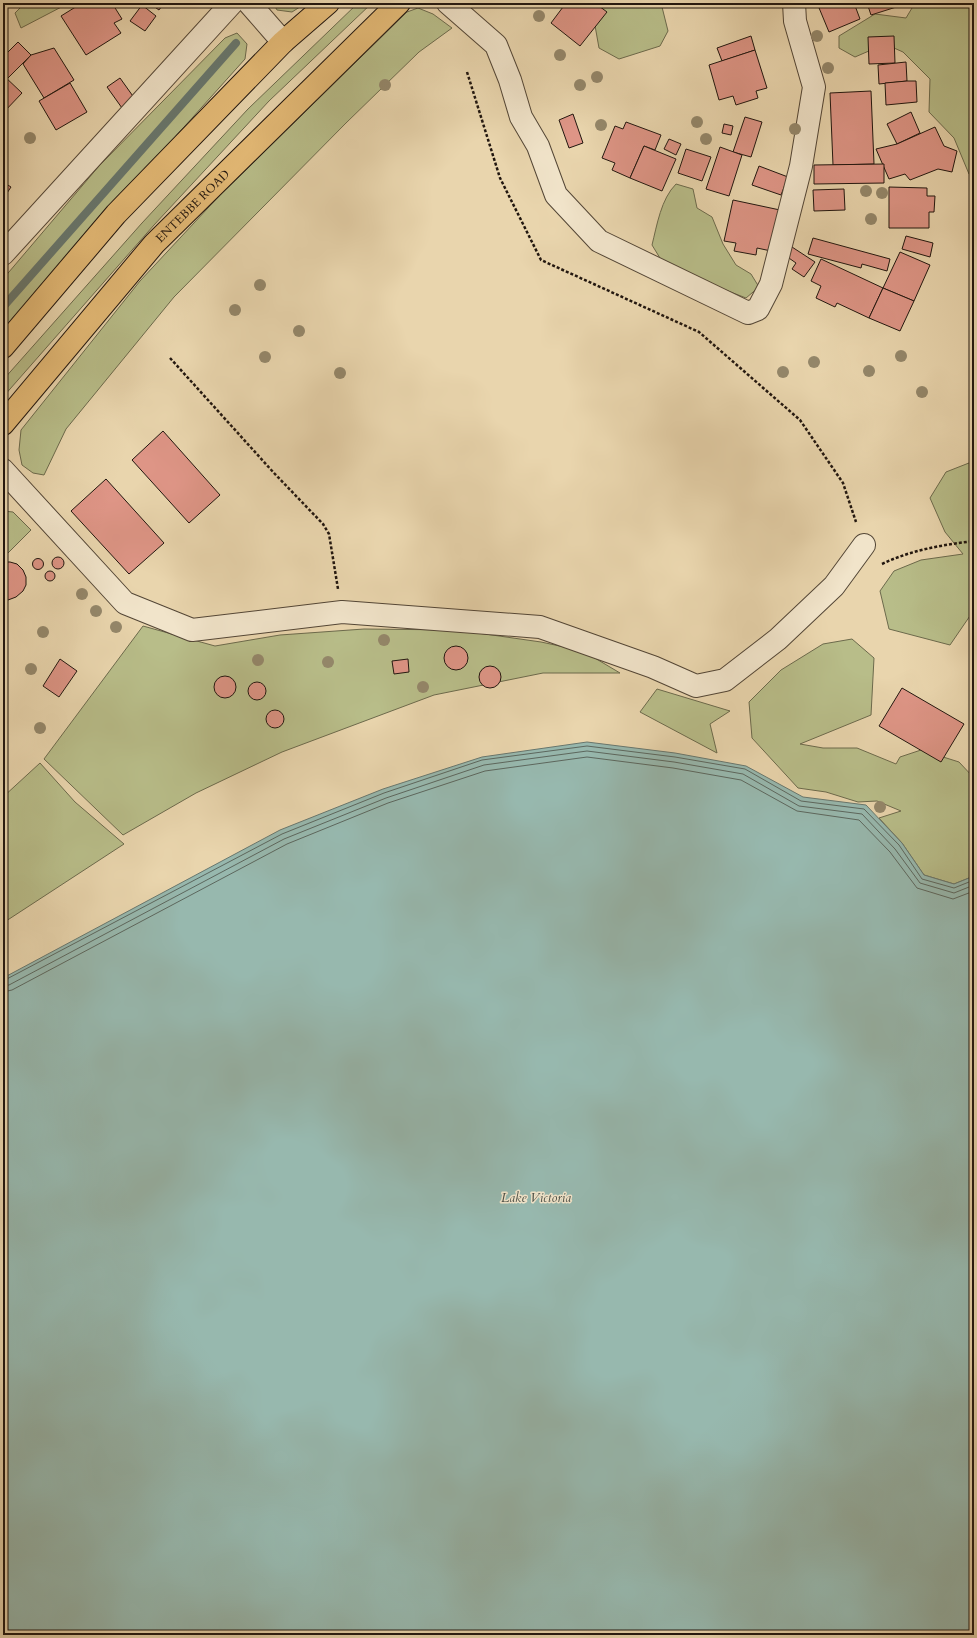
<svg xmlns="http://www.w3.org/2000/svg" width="977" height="1638" font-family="Cardo,serif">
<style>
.green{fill:#b8bd89;stroke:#6c6a4c}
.water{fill:#97b8ae;stroke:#68776e}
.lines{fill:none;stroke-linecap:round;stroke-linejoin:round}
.shore{stroke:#5c675e;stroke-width:1}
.stream{stroke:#68776e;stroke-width:8}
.building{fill:#de9586;stroke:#21160f}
.street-casing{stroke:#534636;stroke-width:24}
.highway-casing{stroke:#21160f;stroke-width:24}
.path{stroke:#21160f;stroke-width:2.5;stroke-dasharray:3 2;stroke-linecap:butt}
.street{stroke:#f1e4ca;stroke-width:22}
.highway{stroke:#e4ba76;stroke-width:22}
.tree{fill:#94876a}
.labels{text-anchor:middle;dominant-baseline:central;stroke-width:3;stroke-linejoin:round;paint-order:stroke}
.street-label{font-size:12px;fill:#21160f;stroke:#f1e4ca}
.water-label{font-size:13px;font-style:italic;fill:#4a4f47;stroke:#f1e4ca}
</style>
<rect width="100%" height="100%" fill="#e9d5ad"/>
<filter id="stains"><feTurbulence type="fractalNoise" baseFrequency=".005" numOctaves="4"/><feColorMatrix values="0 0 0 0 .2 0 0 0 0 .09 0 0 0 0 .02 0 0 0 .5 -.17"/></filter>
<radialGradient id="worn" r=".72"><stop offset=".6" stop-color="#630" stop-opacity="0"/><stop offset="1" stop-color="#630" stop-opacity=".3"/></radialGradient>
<g class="green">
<path d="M25,3H69L21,28L15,13Z"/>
<path d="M273,3H306L292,12L277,10Z"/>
<path d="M358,3H372L269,101L154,225L3,397V380L142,223L248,109Z"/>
<path d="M606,3H661L668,31L660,46L619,59L599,48L594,20Z"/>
<path d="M915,3H974V179L969,174L954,138L929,112L930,79L903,52L885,44L855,57L839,48V36L875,14L906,18Z"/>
<path d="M418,8L433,14L452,28L419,52L346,123L174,297L66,429L44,475L33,473L22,465L19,450L21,430L140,281L221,194L407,12Z"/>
<path d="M237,33L247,44L245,59L3,329V279L99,166L225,38Z"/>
<path d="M676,184L693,189L697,208L712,217L723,244L736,265L751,274L759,287L746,298L700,280L663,263L652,245C657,225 661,199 676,184Z"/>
<path d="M974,461V610L950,645L889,629L880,591L894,571L921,560L963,554L945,532L930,498L946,472Z"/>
<path d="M3,511L13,512L31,530L4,557Z"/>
<path d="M143,626L215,646L280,635L364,629L457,630L541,642L583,651L620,673H543L434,695L282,752L196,793L123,835L44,759Z"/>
<path d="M852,639L874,658L871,715L800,744L823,748H857L896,764L900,757L921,750L959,762L974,778V876L954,884L924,875L902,843L879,818L901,811L877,801L858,802L826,792L798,788L752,738L749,702L781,670L823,644Z"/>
<path d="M657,689L730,711L710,724L717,753L640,712Z"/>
<path d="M40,763L75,802L124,844L3,923V797Z"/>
</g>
<path class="water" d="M587,742L675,753L746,766L803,797L866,805L902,843L924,875L954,884L974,876V1635H3V978L280,830L383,789L482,757Z"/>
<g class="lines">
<g class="shore">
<path d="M3,981L282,834L384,793L482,760L587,746L675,757L745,769L801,801L864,809L899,845L922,879L954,888L974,880"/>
<path d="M3,986L9,985L284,839L386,798L484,765L587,751L674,762L743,774L799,806L862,814L895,849L920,883L954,893L974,885"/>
<path d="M3,992L12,990L287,844L388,803L485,771L587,757L673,768L741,780L797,811L859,820L890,852L917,888L953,899L974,891"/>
</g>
<path class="stream" d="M3,307L236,43"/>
</g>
<g class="building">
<path d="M82,3H112L122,19L114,23L121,33L86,55L61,16Z"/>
<path d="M149,3H164L159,10Z"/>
<path d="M566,3H595L607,12L580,46L551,23Z"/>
<path d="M817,3H854L860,19L829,32Z"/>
<path d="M867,3H909L871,15Z"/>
<path d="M142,5L156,16L145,31L130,21Z"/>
<path d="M751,36L755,50L722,61L717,48Z"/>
<path d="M894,36L895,63L869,64L868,37Z"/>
<path d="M18,42L31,55L7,79L3,75V57Z"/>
<path d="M54,48L74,80L44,98L23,64L31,55Z"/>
<path d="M755,50L767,88L756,91L758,98L736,105L733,96L719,100L709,65Z"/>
<path d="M906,62L907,81L879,84L878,65Z"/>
<path d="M3,75L22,93L3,113Z"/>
<path d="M120,78L135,99L122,108L107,87Z"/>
<path d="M907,81H916L917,102L886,105L885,83Z"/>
<path d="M70,83L87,112L56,130L39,101Z"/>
<path d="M871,91L874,164L833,165L830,93Z"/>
<path d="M911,112L920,133L897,144L887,124Z"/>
<path d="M573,114L583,143L569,148L559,120Z"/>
<path d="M745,117L762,122L751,157L733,152Z"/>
<path d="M626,122L661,135L655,150L644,146L630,178L612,170L615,163L602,158L615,126L623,129Z"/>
<path d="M724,124L733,126L731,135L722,133Z"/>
<path d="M935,127L944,146L957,151L952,172L938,169L910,180L905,174L889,179L876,149L897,144Z"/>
<path d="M669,139L681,144L676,155L664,149Z"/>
<path d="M644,146L676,159L662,191L630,178Z"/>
<path d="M720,147L742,155L729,196L706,189Z"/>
<path d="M686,149L711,157L702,181L678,173Z"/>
<path d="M884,164V183L814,184V165Z"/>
<path d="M759,166L788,177L781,195L752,185Z"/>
<path d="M3,182L11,187L3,199Z"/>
<path d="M889,187L927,188V196H935L934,212H929V228H889Z"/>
<path d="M844,189L845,210L814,211L813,190Z"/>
<path d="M733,200L780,210L771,251L757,248L756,255L734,251L736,243L724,241Z"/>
<path d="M906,236L933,243L930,257L902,249Z"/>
<path d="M813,238L890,259L887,271L862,264L861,268L808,254Z"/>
<path d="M792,247L815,262L804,277L792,269L796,263L786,256Z"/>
<path d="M900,252L930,265L914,301L883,288Z"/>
<path d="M821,259L883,288L869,318L837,303L835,307L816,298L821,286L811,281Z"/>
<path d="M883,288L914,301L900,331L869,318Z"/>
<path d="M163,431L220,495L189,523L132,460Z"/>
<path d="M106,479L164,543L129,574L71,511Z"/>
<circle cx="58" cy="563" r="6"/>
<circle cx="38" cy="564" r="5.5"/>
<path d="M3,562H10L17,564L23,570L26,577V585L23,591L16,597L8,600L3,599Z"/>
<circle cx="50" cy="576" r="5"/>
<circle cx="456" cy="658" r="12"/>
<path d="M60,659L77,671L59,697L43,686Z"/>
<path d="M408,659L409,672L394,674L392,661Z"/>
<circle cx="490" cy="677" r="11"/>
<circle cx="225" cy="687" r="11"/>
<circle cx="257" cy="691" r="9"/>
<path d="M902,688L964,724L941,762L879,726Z"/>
<circle cx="275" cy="719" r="9"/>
</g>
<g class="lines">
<defs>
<g id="street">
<path d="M249,3L283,42"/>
<path d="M448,3L496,45L510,80L521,117L538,146L556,195L599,241L748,313L758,309L771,284L801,166L814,87L795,21L794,3"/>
<path d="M3,254L232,3"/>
<path d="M3,470L125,603L192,630L342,612L540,627L653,667L696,686L725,680L778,639L834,586L864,545"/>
</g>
<g id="highway">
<path d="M3,347L116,214L283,42L328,3"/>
<path id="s1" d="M3,424L154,244L399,3"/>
</g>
</defs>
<use href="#street" class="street-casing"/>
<use href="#highway" class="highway-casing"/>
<g class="path">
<path d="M467,72L500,178L541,260L699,332L800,420L843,483L856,522"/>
<path d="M170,358L274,473L323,524L329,534L338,589"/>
<path d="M882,564C911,550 942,545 974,541"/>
</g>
<use href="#street" class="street"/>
<use href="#highway" class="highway"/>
</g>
<g class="tree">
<circle cx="539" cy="16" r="6"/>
<circle cx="817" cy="36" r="6"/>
<circle cx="560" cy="55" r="6"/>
<circle cx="828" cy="68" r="6"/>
<circle cx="597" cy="77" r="6"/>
<circle cx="385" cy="85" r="6"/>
<circle cx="580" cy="85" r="6"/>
<circle cx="697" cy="122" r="6"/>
<circle cx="601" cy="125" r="6"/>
<circle cx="795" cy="129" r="6"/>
<circle cx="30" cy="138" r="6"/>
<circle cx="706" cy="139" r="6"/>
<circle cx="866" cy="191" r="6"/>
<circle cx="882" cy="193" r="6"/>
<circle cx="871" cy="219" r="6"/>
<circle cx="260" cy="285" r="6"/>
<circle cx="235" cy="310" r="6"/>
<circle cx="299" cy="331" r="6"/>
<circle cx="901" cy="356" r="6"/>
<circle cx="265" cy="357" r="6"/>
<circle cx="814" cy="362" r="6"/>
<circle cx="869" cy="371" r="6"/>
<circle cx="783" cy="372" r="6"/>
<circle cx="340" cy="373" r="6"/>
<circle cx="922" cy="392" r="6"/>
<circle cx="82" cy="594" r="6"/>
<circle cx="96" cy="611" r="6"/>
<circle cx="116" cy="627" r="6"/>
<circle cx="43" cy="632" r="6"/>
<circle cx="384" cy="640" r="6"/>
<circle cx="258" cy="660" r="6"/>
<circle cx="328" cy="662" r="6"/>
<circle cx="31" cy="669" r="6"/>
<circle cx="423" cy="687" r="6"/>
<circle cx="40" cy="728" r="6"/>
<circle cx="880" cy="807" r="6"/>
</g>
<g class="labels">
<g class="street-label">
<text stroke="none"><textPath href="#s1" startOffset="289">ENTEBBE ROAD</textPath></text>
</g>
<g class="water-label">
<text x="536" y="1198">Lake Victoria</text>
</g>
</g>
<rect width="977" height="1638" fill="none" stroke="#e9d5ad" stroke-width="16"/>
<rect x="4" y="4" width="969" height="1630" fill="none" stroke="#21160f" stroke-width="2"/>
<rect x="8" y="8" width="961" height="1622" fill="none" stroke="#21160f"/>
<rect width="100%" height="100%" filter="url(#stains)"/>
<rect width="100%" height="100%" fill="url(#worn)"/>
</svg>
